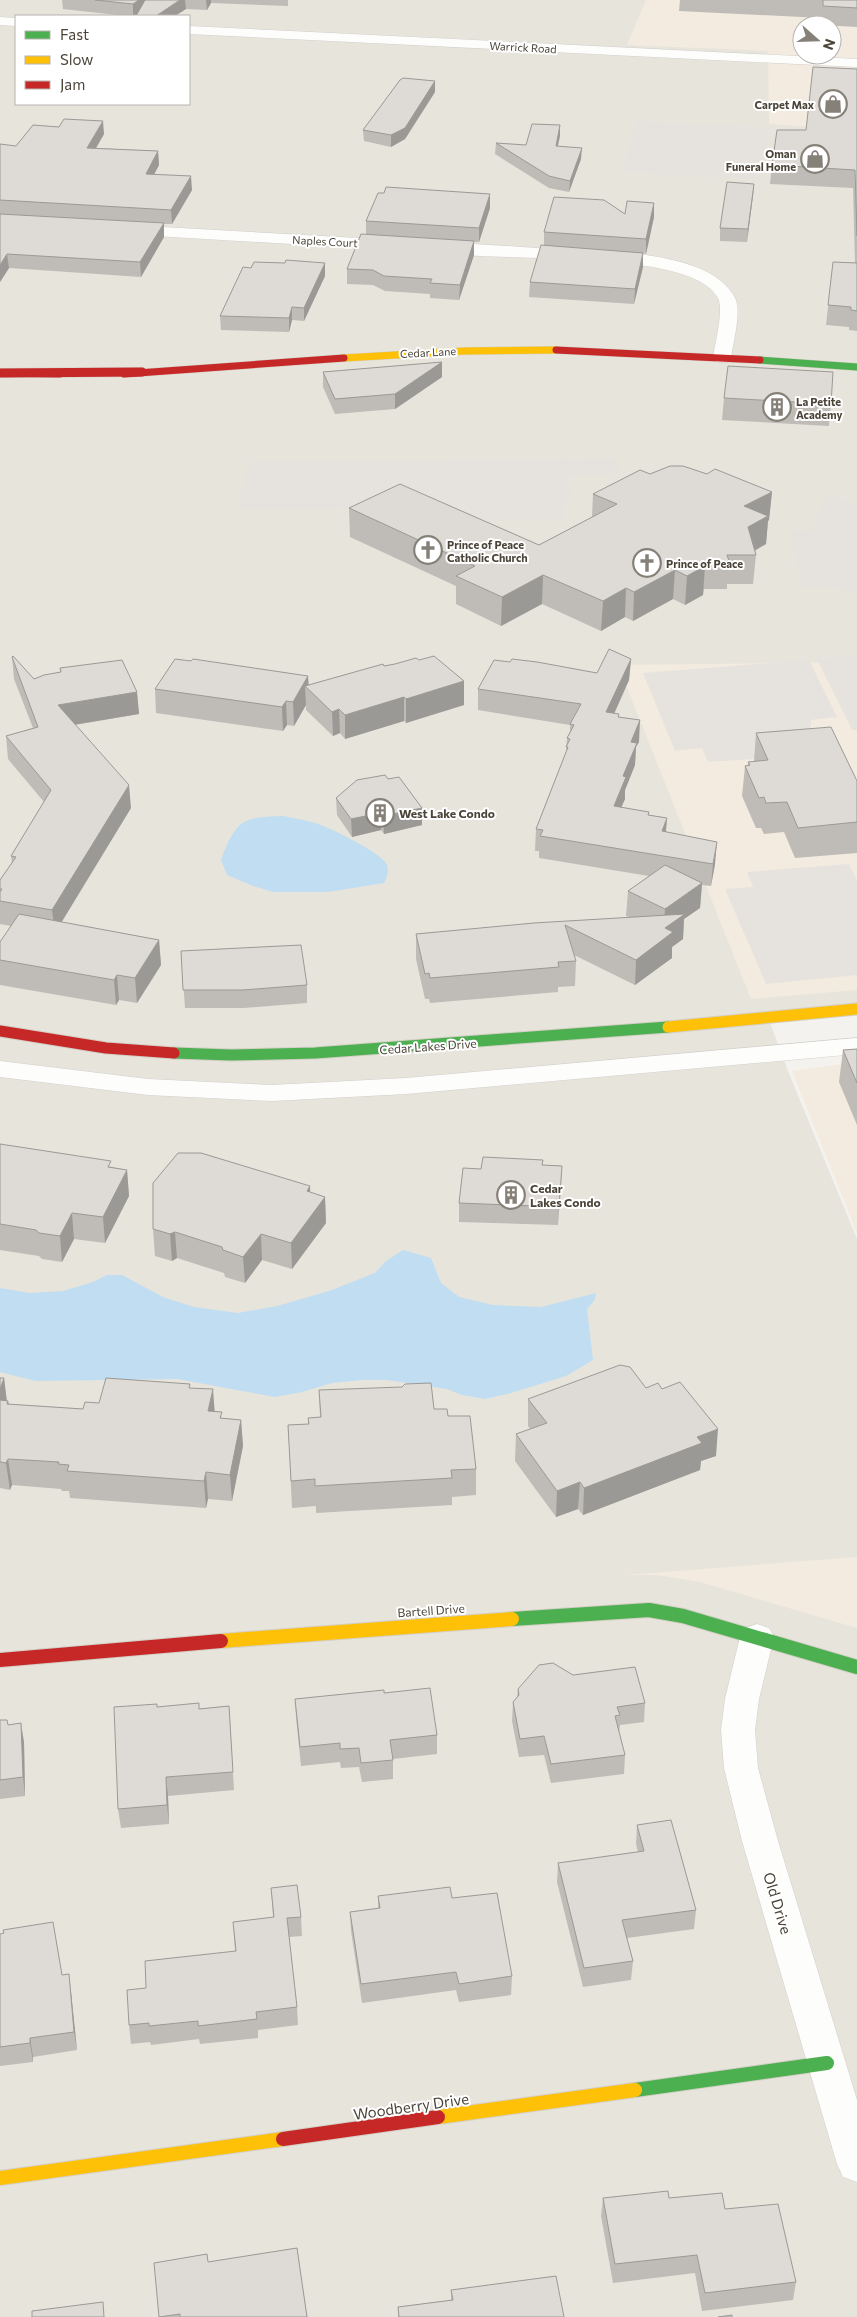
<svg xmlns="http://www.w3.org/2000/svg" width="857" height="2317" font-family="Commissioner,sans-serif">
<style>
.residential{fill:#e7e4dc;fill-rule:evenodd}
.commercial{fill:#f3ebdf;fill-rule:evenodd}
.parking{fill:#e6e3df}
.water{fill:#c0ddf1}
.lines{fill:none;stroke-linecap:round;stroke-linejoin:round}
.street-casing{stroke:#d2d0cb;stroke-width:1}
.fast-far2-casing{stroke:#d3cfc5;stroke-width:8}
.fast-far1-casing{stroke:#d3cfc5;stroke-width:13}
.fast-casing{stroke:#d3cfc5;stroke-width:16}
.slow-far2-casing{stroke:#d3cfc5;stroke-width:8}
.slow-far1-casing{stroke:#d3cfc5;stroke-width:13}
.slow-casing{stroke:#d3cfc5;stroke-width:16}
.jam-far3-casing{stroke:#d3cfc5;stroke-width:8}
.jam-far2-casing{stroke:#d3cfc5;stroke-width:10}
.jam-far1-casing{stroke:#d3cfc5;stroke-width:13}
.jam-casing{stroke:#d3cfc5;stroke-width:16}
.street{fill:#fdfdfc;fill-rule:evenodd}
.fast-far2{stroke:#4caf50;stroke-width:7}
.fast-far1{stroke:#4caf50;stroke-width:11}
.fast{stroke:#4caf50;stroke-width:14}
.slow-far2{stroke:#ffc107;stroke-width:7}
.slow-far1{stroke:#ffc107;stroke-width:11}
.slow{stroke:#ffc107;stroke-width:14}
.jam-far3{stroke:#c62828;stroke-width:7}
.jam-far2{stroke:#c62828;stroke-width:9}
.jam-far1{stroke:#c62828;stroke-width:11}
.jam{stroke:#c62828;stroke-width:14}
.wall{fill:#bfbcb8}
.shaded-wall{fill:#9b9996}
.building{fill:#dedbd6;stroke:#9b9996}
.labels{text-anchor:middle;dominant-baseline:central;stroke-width:4;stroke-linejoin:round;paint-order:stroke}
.far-street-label{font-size:11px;fill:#4b4439;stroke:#fff}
.far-poi-label{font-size:11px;font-weight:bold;fill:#4b4439;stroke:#fff;text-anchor:start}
.poi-label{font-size:12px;font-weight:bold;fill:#4b4439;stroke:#fff;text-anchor:start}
.street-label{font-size:12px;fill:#4b4439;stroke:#fff}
.near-street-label{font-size:15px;fill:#4b4439;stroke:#fff}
</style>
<rect width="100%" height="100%" fill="#f4f2ee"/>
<path class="residential" d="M0,0H857V1012L769,1020L788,1071L857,1239V2317H0ZM16,16H189V104H16ZM802,25H832V55H802Z"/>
<g class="commercial">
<path d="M646,0H857V130L769,124L768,51L627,45ZM802,25H832V55H802Z"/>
<path d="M857,662V990L751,999L618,665Z"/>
<path d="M857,1062V1233L792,1071Z"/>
<path d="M857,1557V1628L700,1582L656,1575H625Z"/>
</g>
<g class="parking">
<path d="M636,121L770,128L760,180L622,172Z"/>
<path d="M618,458V473L567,477L573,495L563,509V519L462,520L461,509L237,510L249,462Z"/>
<path d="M832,495L857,505V592L822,587H802L789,530H813L824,501Z"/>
<path d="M857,656V730H852L817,659Z"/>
<path d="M809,660L837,717L811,720L809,746L812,755L708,762L702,748L675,751L643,673Z"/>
<path d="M849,864L857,881V975L766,984L725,889L753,887L747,872Z"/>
</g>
<g class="water">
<path d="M283,816C298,819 313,821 328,828C339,833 383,854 387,865C389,872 387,877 384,883L328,892H273L253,886L227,875L221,860C236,821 241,817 283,816Z"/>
<path d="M403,1250L431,1258L441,1283L459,1297L493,1305L541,1307L596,1293L594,1301L587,1309L593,1360L566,1376L511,1393L485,1399L462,1395L447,1389L387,1380H362L332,1383L302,1392L275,1397L177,1379L36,1381L0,1372V1288L30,1293L63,1291L93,1282L107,1275H122L163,1297L194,1307L238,1313L277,1306L329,1291L375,1273L386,1261Z"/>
</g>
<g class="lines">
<defs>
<g id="street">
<path d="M0,17L16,18V26L0,25Z"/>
<path d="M189,26L857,59V67L189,34Z"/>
<path d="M127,225L393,240L399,241L401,245L399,249L393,250L121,234L119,230L121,226Z"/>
<path d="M436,242C474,244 512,246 550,249C598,251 711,249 735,298C742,311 733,343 731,358L728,362H716L713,358C715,343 724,311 718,298C692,246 485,264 430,251L427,247L430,243Z"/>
<path d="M857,1038V1054L406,1094L272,1101L148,1095L0,1077V1061L148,1079L272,1085L406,1078Z"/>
<path d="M757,1624L769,1628L774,1637L759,1699L755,1730L758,1768L778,1841L857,2100V2182L843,2177L837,2164L742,1841L724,1768L721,1730L725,1699L740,1637L745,1628Z"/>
</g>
<path id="fast-far2" d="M760,360L857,367"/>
<path id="fast-far1" d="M174,1053L231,1055L315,1053L668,1027"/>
<g id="fast">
<path d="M512,1619L649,1610L683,1616L857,1667"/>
<path d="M635,2090L827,2063"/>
</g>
<path id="slow-far2" d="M344,358L465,351L556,350"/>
<path id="slow-far1" d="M668,1027L857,1009"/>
<g id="slow">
<path d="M221,1641L512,1619"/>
<path d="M438,2117L635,2090"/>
<path d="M0,2178L283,2139"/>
</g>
<g id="jam-far3">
<path d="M556,350L760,360"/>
<path d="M0,373L60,374"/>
<path d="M124,374L344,358"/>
</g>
<path id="jam-far2" d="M0,373L142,372"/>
<path id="jam-far1" d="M0,1031L106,1048L174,1053"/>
<g id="jam">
<path d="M0,1660L221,1641"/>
<path d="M283,2139L438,2117"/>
</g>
</defs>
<use href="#street" class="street-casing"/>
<use href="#fast-far2" class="fast-far2-casing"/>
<use href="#fast-far1" class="fast-far1-casing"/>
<use href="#fast" class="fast-casing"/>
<use href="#slow-far2" class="slow-far2-casing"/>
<use href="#slow-far1" class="slow-far1-casing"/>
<use href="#slow" class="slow-casing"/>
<use href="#jam-far3" class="jam-far3-casing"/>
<use href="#jam-far2" class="jam-far2-casing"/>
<use href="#jam-far1" class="jam-far1-casing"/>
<use href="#jam" class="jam-casing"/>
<use href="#street" class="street"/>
<use href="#fast-far2" class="fast-far2"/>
<use href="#fast-far1" class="fast-far1"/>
<use href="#fast" class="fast"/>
<use href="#slow-far2" class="slow-far2"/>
<use href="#slow-far1" class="slow-far1"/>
<use href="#slow" class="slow"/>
<use href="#jam-far3" class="jam-far3"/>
<use href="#jam-far2" class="jam-far2"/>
<use href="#jam-far1" class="jam-far1"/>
<use href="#jam" class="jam"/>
</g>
<g class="wall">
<path d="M62,0H288V6L211,3L207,10L186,9L175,16H136L137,15L135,16H126L63,9Z"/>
<path d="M680,0H857V27L821,25V18L679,11Z"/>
<path d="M857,69V331L849,330V327L826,325L833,262L855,263L853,188L770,184L772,165L806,130Z"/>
<path d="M435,92L405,139L391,147L364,141L363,130Z"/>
<path d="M560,125V136L558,146L581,159L569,192L549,188L495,154L496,143L526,145Z"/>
<path d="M104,134L96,148L158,151L159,165L154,174L192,190L172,224H164V237L141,277L9,268L0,282V144L16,146Z"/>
<path d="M754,184L747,242L720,241V228Z"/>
<path d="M654,203V217L646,254L643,253V267L634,304L529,297L530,282L544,245V232L625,214Z"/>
<path d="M490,208L479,242H474V255L459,300L430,298V294L385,291L373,285L347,284V269L366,235V221Z"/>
<path d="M325,276L304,321L292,320L289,332L221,330L220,316Z"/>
<path d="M442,362V377L395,409L335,414L323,387V372Z"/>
<path d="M724,398L831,404L829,426L722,420Z"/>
<path d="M650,474H707L772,492L769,520L768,521L766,544L755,551L756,555L753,584H727V589H704L703,595L685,605L673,599L633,621L625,617L601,631L542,604L501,626L456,604V586L350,537L349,508L539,545L592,517L593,494Z"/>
<path d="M12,657L34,679L60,672V668L137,692L139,714L75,725L131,808L61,922L159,940L161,965L137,1003L119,1000L116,1005L0,985V942L11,926L0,924V880L12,863L11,856L44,802L8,759L6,736L33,728L14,679Z"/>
<path d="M631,659L629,680L614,714L619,717L639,742L636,747L635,765L625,790V799L621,808L649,812V815L667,818L666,831L715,864L711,886L702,885L700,908L684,919L683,939L672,947V958L635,985L574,955L576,961L575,986L558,987V992L430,1003L429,999H425L416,959V934L629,917L626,916L628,891L649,876L539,858V851H535L536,829L566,752L567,738L570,732V725L478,710V689L597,673Z"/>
<path d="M419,660L464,681V705L406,723L404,721L345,739L340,733L333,736L306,710V705L294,726L287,725L283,731L156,713L155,689L309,685L384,666Z"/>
<path d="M756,733L857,781V853L795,858L784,832L764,834L761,828H756L742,796L745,766L748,765V762L754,761Z"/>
<path d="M388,779L422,825L384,834L381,830L352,837L337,815L336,798Z"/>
<path d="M181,951L307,985V1003L244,1008H185Z"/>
<path d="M857,1049V1125L839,1082L843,1050Z"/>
<path d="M0,1144L127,1170L129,1196L105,1243L74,1239L62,1262L42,1259L39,1256L0,1250Z"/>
<path d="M543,1160V1165L562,1166L558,1225L459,1222V1203L481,1169Z"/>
<path d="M310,1192L325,1197L326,1223L292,1269L262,1260L245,1283L225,1277L224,1273L177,1258L172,1261L155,1256L153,1229Z"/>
<path d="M0,1378H4L7,1401H8L9,1404L83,1409L99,1403L190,1388L222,1418L241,1420L243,1446L232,1501L208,1499L206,1508L70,1498L69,1491H62L61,1489L12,1485L10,1490L0,1488Z"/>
<path d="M646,1388L716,1456L701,1461L700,1470L583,1515L578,1509L556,1517L515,1461L516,1434L530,1429L528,1426V1399Z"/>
<path d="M319,1390L434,1409L448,1416L476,1469V1495L452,1497V1505L316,1513V1506L292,1508L288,1425L308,1424V1418L320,1417Z"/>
<path d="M573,1675L645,1703L644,1722L620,1725L619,1733L625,1755L624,1774L551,1783L544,1755L519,1757L512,1721L513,1702L517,1697L518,1689Z"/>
<path d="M384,1693L437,1735V1754L393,1759V1779L362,1782L359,1767L341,1768L340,1762L301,1766L296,1717L295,1699Z"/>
<path d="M229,1706L234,1790L168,1796L169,1824L121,1828L118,1809L158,1707L199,1709Z"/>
<path d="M0,1720L8,1725L24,1742L25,1796L0,1799Z"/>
<path d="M637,1825L696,1910L694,1929L627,1938L633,1961L631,1980L583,1987L557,1882L558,1863L638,1852L636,1844Z"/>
<path d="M271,1888L301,1917L302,1936L289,1937L297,2007L298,2025L258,2030V2038L200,2044L199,2039L151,2045L150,2042L131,2044L129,2025L146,1988L235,1951L233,1922L273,1917Z"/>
<path d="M378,1896L452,1898L512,1976L511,1995L459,2002L456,1990L362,2003L351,1931L350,1912L378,1909Z"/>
<path d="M0,1934L62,1975L71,1992L77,2050L33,2057V2062L0,2066Z"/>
<path d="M603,2198H669L725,2209L796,2282L793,2300L702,2311L695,2273L613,2283L601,2216Z"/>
<path d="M297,2248L307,2317H159L208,2262Z"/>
<path d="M451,2290L564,2317H398V2307L451,2300Z"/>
</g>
<g class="shaded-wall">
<path d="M139,0H149V7L135,16H133V4Z"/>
<path d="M180,0H185L186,9L175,16H156Z"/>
<path d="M206,0H211V3L207,10Z"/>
<path d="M435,81V92L405,139L391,147V135Z"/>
<path d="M103,121L104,134L88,162L87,148Z"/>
<path d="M560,125V136L555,157L556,146Z"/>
<path d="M582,148L581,159L569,192L570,181Z"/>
<path d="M158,151L159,165L147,188L146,174Z"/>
<path d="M191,176L192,190L172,224L171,210Z"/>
<path d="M754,184L753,196L747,242L748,229Z"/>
<path d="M490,194V208L479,242V228Z"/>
<path d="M654,203V217L646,254V239Z"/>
<path d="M164,223V237L141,277L140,262Z"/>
<path d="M474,241V255L459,300L460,285Z"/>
<path d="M643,253V267L634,304L635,289Z"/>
<path d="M7,254L9,268L0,282V265Z"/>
<path d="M325,263V276L304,321V308Z"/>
<path d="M292,307V320L289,332V318Z"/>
<path d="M442,362V377L395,409V394Z"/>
<path d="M772,492L769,520L768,521L766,544L746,555L744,506Z"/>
<path d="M705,566L703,595L685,605L687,576Z"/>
<path d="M675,570L673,599L633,621L634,592Z"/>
<path d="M543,575L542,604L501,626L502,597Z"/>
<path d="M626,588L625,617L601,631L603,601Z"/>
<path d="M631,659L629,680L605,734L606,712Z"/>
<path d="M308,676L309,689L305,686L306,705L294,726L293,702Z"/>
<path d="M464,681V705L406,723V699Z"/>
<path d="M137,692L139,714L60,727L58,705Z"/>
<path d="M404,697V721L345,739V715Z"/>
<path d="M286,701L287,725L283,731L282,707Z"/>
<path d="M339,709L340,733L333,736L332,712Z"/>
<path d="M640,720L639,742L636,747L635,765L625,790V799L612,828L614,806L623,776L631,742Z"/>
<path d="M129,785L131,808L55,933L52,910Z"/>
<path d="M422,808V825L384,834L383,816Z"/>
<path d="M380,813L381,830L352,837L351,819Z"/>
<path d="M667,818L665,840L662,831Z"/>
<path d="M717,842L715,864L711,886L713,864Z"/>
<path d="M702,883L700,908L684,919L683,939L672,947V958L635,985L636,960L663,934L665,909Z"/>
<path d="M159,940L161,965L137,1003L135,978Z"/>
<path d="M117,975L119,1000L116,1005L114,980Z"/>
<path d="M562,1166L561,1184L558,1225L559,1207Z"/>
<path d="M127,1170L129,1196L105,1243L103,1217Z"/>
<path d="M310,1186L311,1212L307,1191Z"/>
<path d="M325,1197L326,1223L292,1269L291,1243Z"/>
<path d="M72,1213L74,1239L62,1262L60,1236Z"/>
<path d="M175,1232L177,1258L172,1261L170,1234Z"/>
<path d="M261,1234L262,1260L245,1283L243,1257Z"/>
<path d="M4,1378L7,1403L8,1401L12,1428L0,1425V1389Z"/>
<path d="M213,1389L215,1416L208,1411Z"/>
<path d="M241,1420L243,1446L232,1501L230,1475Z"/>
<path d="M718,1429L716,1456L701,1461L700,1470L583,1515L584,1488L697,1437Z"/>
<path d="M8,1459L12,1485L10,1490L6,1463Z"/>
<path d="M206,1472L208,1499L206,1508L204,1481Z"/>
<path d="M580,1482L578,1509L556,1517L557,1491Z"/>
<path d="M21,1723L24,1742L25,1796L23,1777Z"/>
<path d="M166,1777L168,1796L169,1824L167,1805Z"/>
<path d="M69,1974L71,1992L77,2050L74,2032Z"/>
<path d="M30,2038L33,2057V2062L30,2043Z"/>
</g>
<g class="building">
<path d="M95,0H139L133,4Z"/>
<path d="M145,0H180L156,16H136Z"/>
<path d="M823,0H857V8L823,6Z"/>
<path d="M813,67L857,69V236L855,170L772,165L777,130H806Z"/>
<path d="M403,78L435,81L405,128L391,135L363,130L400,80Z"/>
<path d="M64,119L103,121L87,148L158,151L146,174L191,176L171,210L0,200V144L16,146L33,125L59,127Z"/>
<path d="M532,124L560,125L556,146L582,148L570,181L549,176L496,143L526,145Z"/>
<path d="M727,182L754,184L748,229L720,228Z"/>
<path d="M386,187L490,194L479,228L366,221L378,193H384Z"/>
<path d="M554,197L604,200L625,214L627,201L654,203L646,239L544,232Z"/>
<path d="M0,214L164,223L140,262L7,254L0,265Z"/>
<path d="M361,234L474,241L460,285L430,283L432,279L384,276L373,270L347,269Z"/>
<path d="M541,245L643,253L635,289L530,282Z"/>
<path d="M286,260L325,263L304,308L292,307L289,318L220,316L243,267L251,268L254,262L285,263Z"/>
<path d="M833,262L857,263V311L851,310V307L828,305Z"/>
<path d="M442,362L395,394L335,399L323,372Z"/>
<path d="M728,366L833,372L831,404L724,398Z"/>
<path d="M670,466H683L707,474L715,469L772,492L744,506L768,516L748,527L756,555H727L729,561H704L705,566L687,576L675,570L634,592L626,588L603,601L543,575L502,597L456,576L475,566L349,508L400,484L539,545L617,504L593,494L640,470L650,474Z"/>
<path d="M609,649L631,659L606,712L619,714L618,717L640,720L631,742L637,743L623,776L626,777L614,806L649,812L648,815L667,818L662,831L717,842L713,864L540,836L543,830L536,829L568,747H566L570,739L567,738L574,725L570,724L581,704L478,689L494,660L510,662L512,659L537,662L597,673Z"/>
<path d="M13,656L34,679L44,675L61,672L60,668L122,660L137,692L58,705L129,785L52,910L0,901V892L2,889H0V880L16,857L11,856L51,790L6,736L38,727L12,657Z"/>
<path d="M434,656L464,681L406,699L404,697L345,715L339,709L332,712L305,686L383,664L384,666L395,664L416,658L419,660Z"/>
<path d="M175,659L191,661L193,659L308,676L293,702L286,701L282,707L155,689Z"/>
<path d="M831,727L857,781V822L798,828L787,802L766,803L764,797L759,798L745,766L750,765L748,762L768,760L756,733Z"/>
<path d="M385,775L388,779L399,777L422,808L383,816L380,813L351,819L336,798L357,780Z"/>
<path d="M665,865L702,883L665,909L628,891Z"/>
<path d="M19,914L159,940L135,978L117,975L114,980L0,960V942Z"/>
<path d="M685,914L665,928L673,932L636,960L565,925L576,961L558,962L559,967L430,978L429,973L425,974L416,934L534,923Z"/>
<path d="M301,945L307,985L243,990H183L181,951Z"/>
<path d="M857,1049V1083L843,1050Z"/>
<path d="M0,1144L111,1161L108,1167L127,1170L103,1217L72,1213L60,1236L39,1233L36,1230L0,1224Z"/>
<path d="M178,1153H201L310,1186L307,1191L325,1197L291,1243L261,1234L243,1257L223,1250L222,1247L175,1232L170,1234L153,1229V1183Z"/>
<path d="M483,1157L543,1160L542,1165L562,1166L559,1207L459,1203L463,1168L481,1169Z"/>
<path d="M620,1365L630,1367L646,1388L658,1383L662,1389L680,1382L718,1429L697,1437L702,1443L584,1488L580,1482L557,1491L516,1434L547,1423L528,1399Z"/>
<path d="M0,1378H4L0,1389Z"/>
<path d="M106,1378L190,1384L189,1388L213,1389L208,1411L222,1412L220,1418L241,1420L230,1475L206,1472L204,1481L67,1471L69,1465L58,1464L59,1462L8,1459L6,1463L0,1462V1400L8,1401L7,1404L83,1409L85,1402L99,1403Z"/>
<path d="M431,1383L434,1409H447L448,1416H470L476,1469L451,1470L452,1478L315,1486V1479L291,1481L288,1425L309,1424L308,1418L321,1417L319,1390L402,1387L405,1384Z"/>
<path d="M553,1663L573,1675L635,1667L645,1703L617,1707L620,1715L615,1716L625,1755L551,1764L544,1736L520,1739L513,1702L519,1695L518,1689L539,1665Z"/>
<path d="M430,1688L437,1735L390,1740L393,1760L361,1763L359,1748L340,1749V1743L300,1747L295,1699L384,1690V1693Z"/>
<path d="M199,1703V1709L229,1706L233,1772L166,1777L167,1805L118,1809L114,1707L157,1704V1707Z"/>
<path d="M0,1720H7L8,1725L21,1723L23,1777L0,1780Z"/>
<path d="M671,1820L696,1910L622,1920L633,1961L584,1968L558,1863L644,1851L637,1825Z"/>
<path d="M297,1885L301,1917L287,1918L297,2007L256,2012L257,2019L198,2026V2021L149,2026V2023L129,2025L127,1990L146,1988L145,1961L236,1951L233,1922L274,1917L271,1888Z"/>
<path d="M450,1887L452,1898L497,1893L512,1976L459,1984L456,1972L361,1984L350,1912L380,1908L378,1896Z"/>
<path d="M53,1922L62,1975L69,1974L74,2032L30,2038V2043L0,2047V1934L4,1933L3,1930Z"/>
<path d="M668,2191L669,2198L722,2193L725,2209L778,2204L796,2282L705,2293L697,2255L615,2264L603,2198Z"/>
<path d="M297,2248L307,2317H180V2314L159,2317L154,2263L207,2254L208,2262Z"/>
<path d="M556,2276L564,2317H399L398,2307L453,2300L451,2290Z"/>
<path d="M103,2302L104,2317H32V2311Z"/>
<path d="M732,2315V2317H718Z"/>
</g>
<defs>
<symbol id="shop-ring" viewBox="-11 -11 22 22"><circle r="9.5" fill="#fff" stroke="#868178" stroke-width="1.5"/><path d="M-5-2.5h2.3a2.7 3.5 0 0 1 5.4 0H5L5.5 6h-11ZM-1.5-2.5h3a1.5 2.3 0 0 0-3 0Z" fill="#868178"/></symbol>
<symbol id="building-ring" viewBox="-11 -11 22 22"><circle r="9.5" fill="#fff" stroke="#868178" stroke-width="1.5"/><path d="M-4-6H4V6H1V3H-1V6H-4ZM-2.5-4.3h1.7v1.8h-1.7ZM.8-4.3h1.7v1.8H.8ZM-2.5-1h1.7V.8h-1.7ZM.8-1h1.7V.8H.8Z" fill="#868178"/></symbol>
<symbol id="church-ring" viewBox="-11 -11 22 22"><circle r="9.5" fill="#fff" stroke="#868178" stroke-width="1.5"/><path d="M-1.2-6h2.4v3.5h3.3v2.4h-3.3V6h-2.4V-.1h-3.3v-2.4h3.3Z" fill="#868178"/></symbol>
</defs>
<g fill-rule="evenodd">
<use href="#shop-ring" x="817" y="88" width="32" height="32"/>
<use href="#shop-ring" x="799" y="143" width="32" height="32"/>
<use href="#building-ring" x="761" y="391" width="32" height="32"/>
<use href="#church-ring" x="412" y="534" width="32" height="32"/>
<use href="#church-ring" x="631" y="547" width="32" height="32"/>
<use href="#building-ring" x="364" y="797" width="32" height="32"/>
<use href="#building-ring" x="495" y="1179" width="32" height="32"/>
</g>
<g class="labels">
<g class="far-street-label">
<text transform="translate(523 47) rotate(3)">Warrick Road</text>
<text transform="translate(325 241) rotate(3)">Naples Court</text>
<text transform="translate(428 352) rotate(-3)">Cedar Lane</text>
</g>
<g class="far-poi-label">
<text x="814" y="104" text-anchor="end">Carpet Max</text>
<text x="796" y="153" text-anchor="end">Oman<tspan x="796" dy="13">Funeral Home</tspan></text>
<text x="796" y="401">La Petite<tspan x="796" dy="13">Academy</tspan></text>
<text x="447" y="544">Prince of Peace<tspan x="447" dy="13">Catholic Church</tspan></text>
<text x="666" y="563">Prince of Peace</text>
</g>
<g class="poi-label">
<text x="399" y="813">West Lake Condo</text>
<text x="530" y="1188">Cedar<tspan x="530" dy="14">Lakes Condo</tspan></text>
</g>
<g class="street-label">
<text transform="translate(428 1046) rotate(-4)">Cedar Lakes Drive</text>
<text transform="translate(431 1610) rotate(-4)">Bartell Drive</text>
</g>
<g class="near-street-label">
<text transform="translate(778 1903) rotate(73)">Old Drive</text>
<text transform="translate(411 2106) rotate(-8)">Woodberry Drive</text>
</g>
</g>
<rect x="15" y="15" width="175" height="90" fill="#ffffff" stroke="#b7b4b0"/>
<rect x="25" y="31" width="25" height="8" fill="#4caf50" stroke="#b7b4b0"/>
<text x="60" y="40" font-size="15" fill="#4b4439">Fast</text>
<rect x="25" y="56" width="25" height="8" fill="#ffc107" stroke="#b7b4b0"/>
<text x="60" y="65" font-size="15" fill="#4b4439">Slow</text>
<rect x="25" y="81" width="25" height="8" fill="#c62828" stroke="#b7b4b0"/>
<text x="60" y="90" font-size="15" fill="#4b4439">Jam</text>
<g transform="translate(817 40) rotate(110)"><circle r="24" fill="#ffffff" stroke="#b7b4b0"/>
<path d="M0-4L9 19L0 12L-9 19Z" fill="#868178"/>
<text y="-8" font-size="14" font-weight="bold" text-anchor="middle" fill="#4b4439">N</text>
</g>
</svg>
